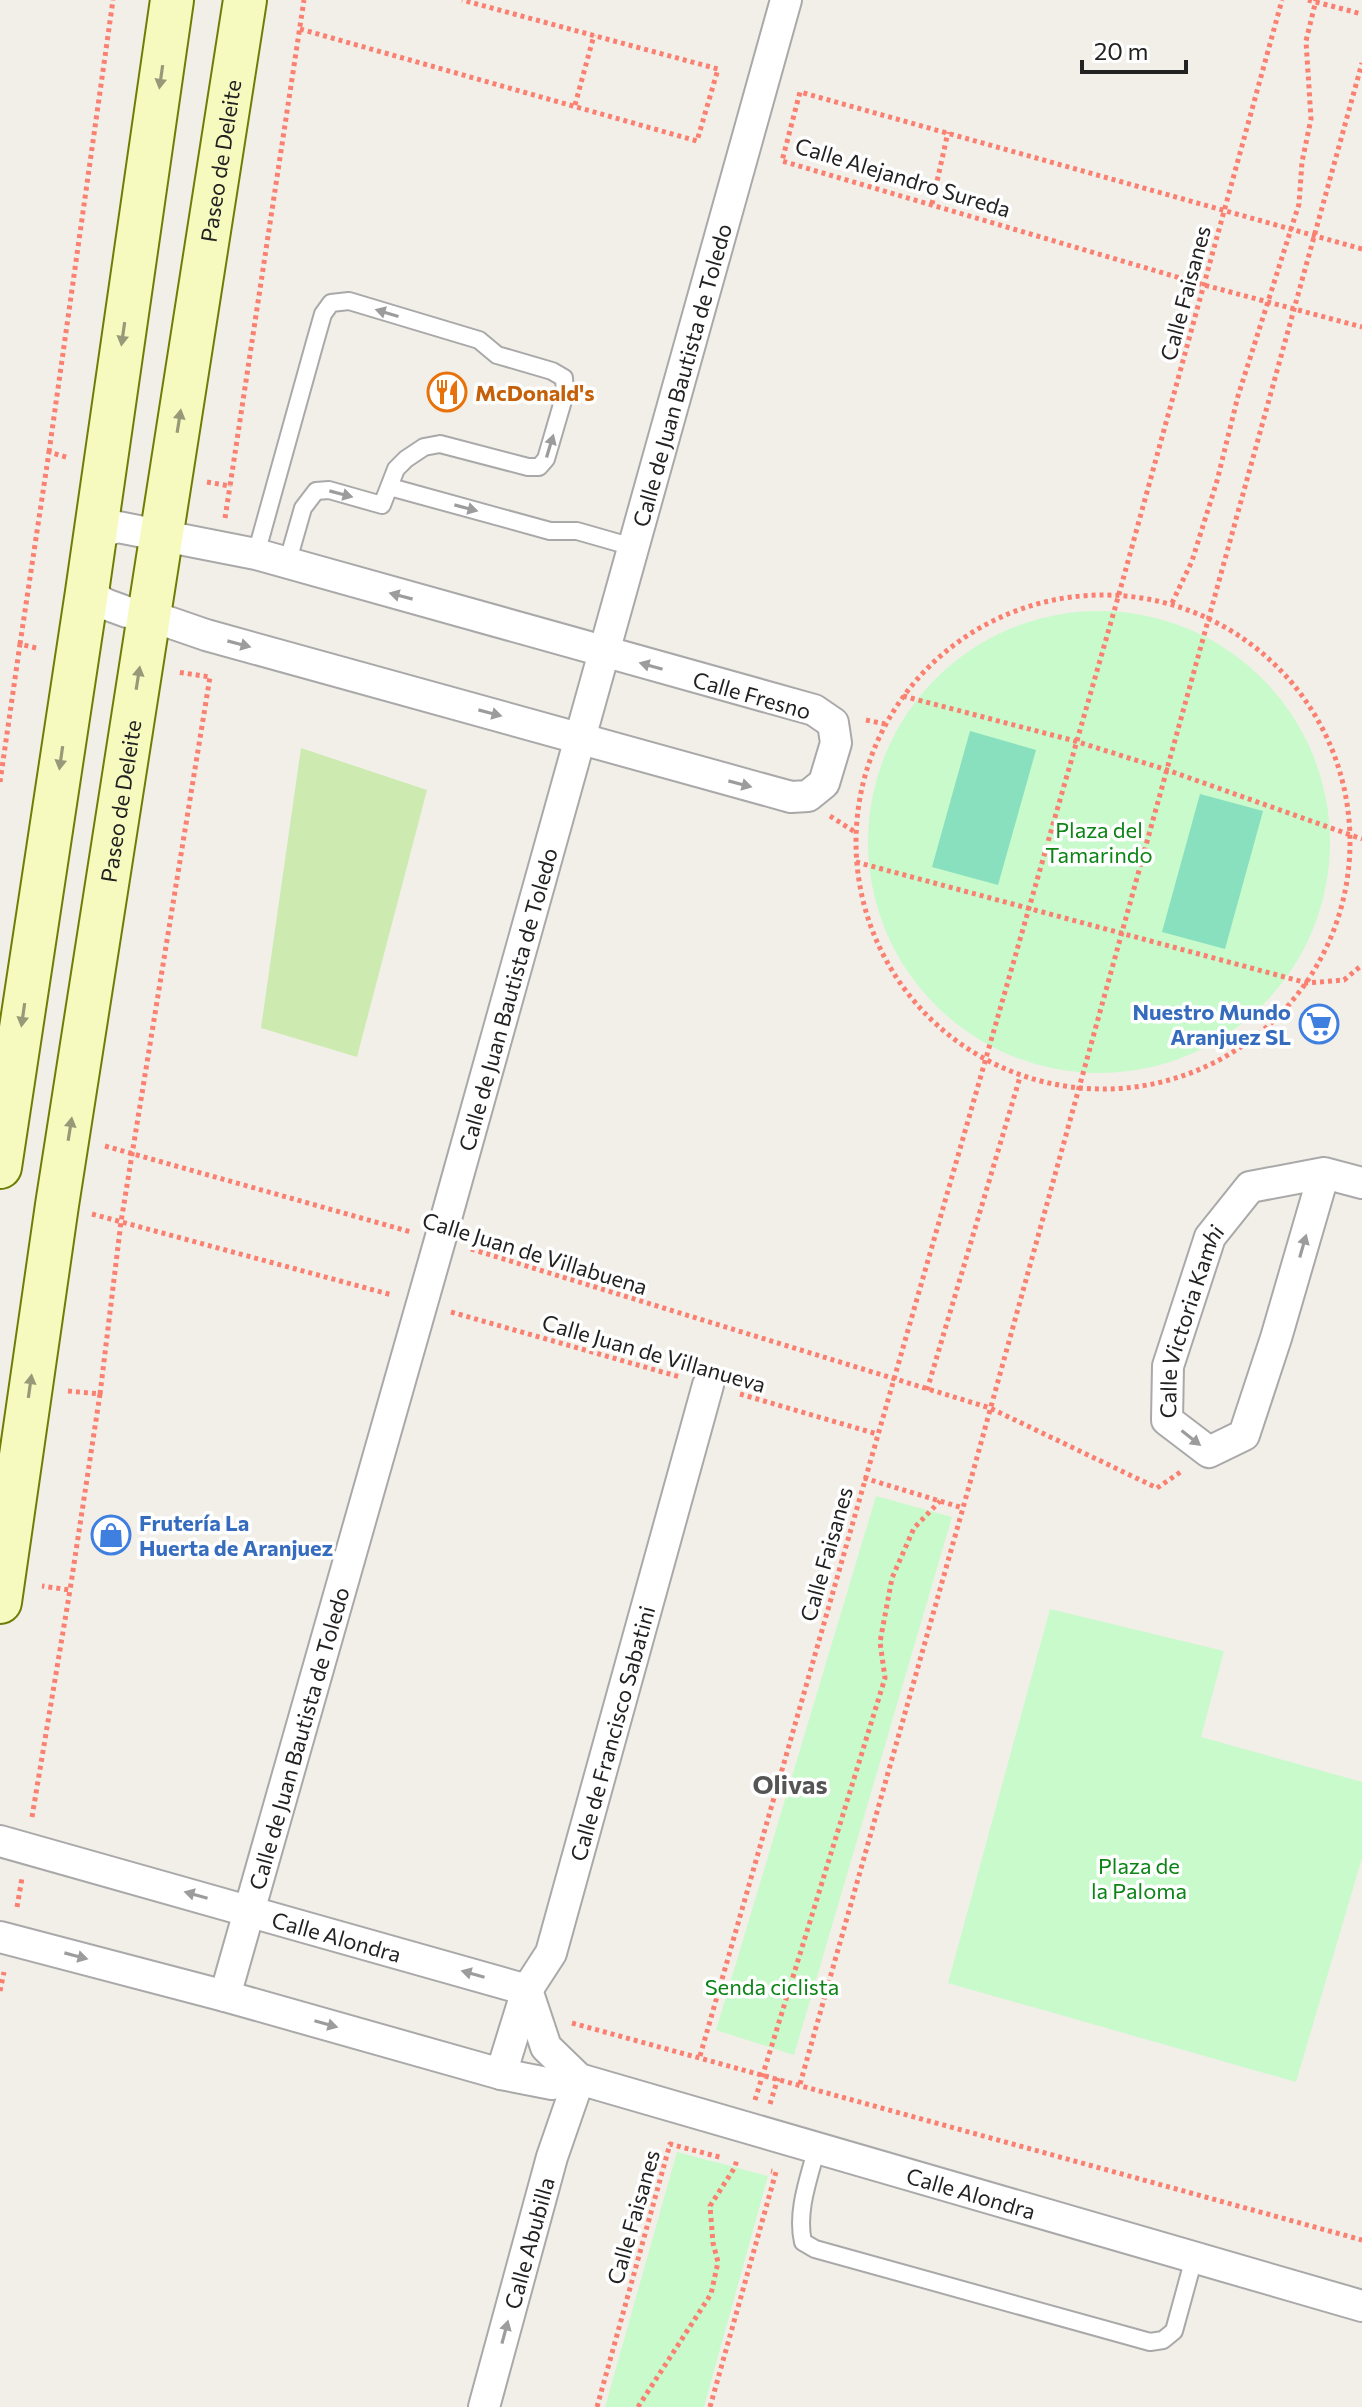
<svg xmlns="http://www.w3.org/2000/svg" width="1362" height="2407" font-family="Commissioner,sans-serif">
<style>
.grass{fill:#cdebb0}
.park{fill:#c8facc}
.pitch{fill:#88e0be}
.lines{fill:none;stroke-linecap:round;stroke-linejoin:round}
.lane-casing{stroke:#a9a9a9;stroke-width:20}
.street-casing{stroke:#a9a9a9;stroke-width:34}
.secondary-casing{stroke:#707d05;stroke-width:46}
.path{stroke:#fa8072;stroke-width:5;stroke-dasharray:4 4;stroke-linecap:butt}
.lane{stroke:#fff;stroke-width:16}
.street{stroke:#fff;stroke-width:30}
.secondary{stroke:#f7fabf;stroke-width:42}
.oneway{fill:#979978}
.oneway2{fill:#9c9c9c}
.labels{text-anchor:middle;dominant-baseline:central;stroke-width:7;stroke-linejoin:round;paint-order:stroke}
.street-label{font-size:22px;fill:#222;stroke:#fff}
.food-label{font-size:22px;font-weight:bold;fill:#c56008;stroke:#fff;text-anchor:start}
.park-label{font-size:22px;fill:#0c8416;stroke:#fff}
.shop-label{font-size:22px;font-weight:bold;fill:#366cbe;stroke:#fff;text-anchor:end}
.quarter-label{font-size:26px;font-weight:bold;fill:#555;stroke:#fff}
</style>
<rect width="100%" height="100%" fill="#f2efe9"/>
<path class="grass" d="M301,748L427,790L357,1057L261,1028Z"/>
<g class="park">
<circle cx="1099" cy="842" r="231"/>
<path d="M876,1496L952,1517L794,2055L716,2030Z"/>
<path d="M1050,1609L1224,1651L1201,1737L1362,1782V1858L1296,2082L948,1983Z"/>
<path d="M677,2152L768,2176L704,2407H605Z"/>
</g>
<g class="pitch">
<path d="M970,731L1036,750L998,885L932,867Z"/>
<path d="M1200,794L1263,811L1225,949L1162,932Z"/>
</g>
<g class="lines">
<defs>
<g id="lane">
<path d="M390,487L550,531H577L633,547"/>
<path d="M256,554L315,342L323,314L331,303L349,301L479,340L497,355L552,371L564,378L565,394L546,459L539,467H528L440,444L424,447L406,459L396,469L382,505L329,490L316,491L303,508L287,564"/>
<path d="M817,2147C809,2178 796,2211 803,2242L815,2249L1150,2342L1163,2340L1174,2331L1194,2258"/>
</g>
<g id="street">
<path d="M87,592L105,604L127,612L148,615L206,635L791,797L808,796L824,783L836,743L833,723L814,710L256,554L118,527L94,534"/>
<path id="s1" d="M1324,1173L1276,1338L1244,1435L1209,1452L1167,1420L1168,1366L1210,1237L1250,1187L1324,1173L1362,1183"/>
<path id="s2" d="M0,1841L527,1990L546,2047L579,2079L1362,2306"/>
<path d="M0,1937L225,1996L501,2074L552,2084L579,2079"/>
<path id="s3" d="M225,1996L440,1240L786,0"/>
<path id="s4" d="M501,2074L527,1990L551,1953L708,1385"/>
<path id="s5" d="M484,2407L552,2157L579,2079"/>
</g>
<g id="secondary">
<path d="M0,1167L87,592L172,0"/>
<path id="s6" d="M0,1602L57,1205L245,0"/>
</g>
</defs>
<use href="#lane" class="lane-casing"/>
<use href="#street" class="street-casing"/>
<use href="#secondary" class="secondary-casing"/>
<g class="path">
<path d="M1308,0L1362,14"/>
<path d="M300,29L697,141L718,69L462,0"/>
<path d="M575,105L594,35"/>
<path d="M932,204L948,132"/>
<path d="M1362,249L800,92L782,161L1204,285L1362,327"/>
<path d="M49,452L113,0"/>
<path d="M207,482L230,486L304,0"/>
<path d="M225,518L230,486"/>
<circle cx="1103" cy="842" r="247"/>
<path d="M1172,603L1192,561L1217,481L1238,396L1299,204L1302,162L1311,119L1306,41L1316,0"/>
<path d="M20,644L49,452L69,458"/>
<path d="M903,696L1075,741L1167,770L1362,839"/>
<path d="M866,720L885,724"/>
<path d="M0,782L20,644L40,649"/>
<path d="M830,816L855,832"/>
<path d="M856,862L1307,983L1344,980L1362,965"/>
<path d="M105,1146L411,1232"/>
<path d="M92,1214L392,1295"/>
<path d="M471,1249L990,1408L1157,1488L1182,1471"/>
<path d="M451,1312L680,1377"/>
<path d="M927,1390L1020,1077"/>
<path d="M68,1391L100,1394L70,1590"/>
<path d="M100,1394L121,1222L210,677L177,672"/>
<path d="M740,1394L877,1434"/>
<path d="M864,1478L963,1508"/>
<path d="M32,1817L70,1590L42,1586"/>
<path d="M17,1907L22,1878"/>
<path d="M0,1991L4,1972"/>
<path d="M572,2023L1362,2240"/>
<path d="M700,2056L1119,594L1282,0"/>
<path d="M800,2084L963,1508L1362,63"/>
<path d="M755,2100L885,1678L880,1642L892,1578L914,1528L940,1501"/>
<path d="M770,2104L778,2078"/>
<path d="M597,2407L670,2144L723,2158"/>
<path d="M638,2407L711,2294L718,2262L713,2243L710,2206L735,2167L737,2159"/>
<path d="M710,2407L776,2172L771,2171"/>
</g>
<use href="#lane" class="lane"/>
<use href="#street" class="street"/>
<use href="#secondary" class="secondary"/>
</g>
<defs><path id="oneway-solid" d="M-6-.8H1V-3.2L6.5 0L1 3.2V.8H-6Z" transform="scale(2)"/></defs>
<g class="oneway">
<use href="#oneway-solid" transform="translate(161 77) rotate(98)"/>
<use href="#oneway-solid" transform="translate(123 334) rotate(98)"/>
<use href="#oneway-solid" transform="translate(179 421) rotate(-81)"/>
<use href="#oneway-solid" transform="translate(138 678) rotate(-81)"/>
<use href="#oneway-solid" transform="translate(61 758) rotate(98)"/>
<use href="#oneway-solid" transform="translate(23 1015) rotate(98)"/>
<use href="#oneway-solid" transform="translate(70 1129) rotate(-81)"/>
<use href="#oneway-solid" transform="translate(30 1386) rotate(-82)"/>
</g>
<g class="oneway2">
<use href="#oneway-solid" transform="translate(387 313) rotate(-163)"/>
<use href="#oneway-solid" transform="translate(550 446) rotate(-73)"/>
<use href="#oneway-solid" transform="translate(341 494) rotate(15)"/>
<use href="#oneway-solid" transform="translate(466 508) rotate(15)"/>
<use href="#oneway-solid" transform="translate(401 596) rotate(-165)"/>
<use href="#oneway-solid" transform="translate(239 644) rotate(15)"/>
<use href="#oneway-solid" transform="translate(651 666) rotate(-164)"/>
<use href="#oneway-solid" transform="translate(490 713) rotate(15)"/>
<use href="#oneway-solid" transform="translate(740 784) rotate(15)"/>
<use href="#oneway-solid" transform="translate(1303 1246) rotate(-74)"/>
<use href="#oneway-solid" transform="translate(1191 1438) rotate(38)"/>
<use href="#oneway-solid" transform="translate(196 1895) rotate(-164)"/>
<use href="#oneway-solid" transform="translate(76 1956) rotate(15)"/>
<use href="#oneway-solid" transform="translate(473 1974) rotate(-164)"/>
<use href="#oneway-solid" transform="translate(326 2024) rotate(16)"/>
<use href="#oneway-solid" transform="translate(505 2332) rotate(-75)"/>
</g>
<defs>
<symbol id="restaurant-ring" viewBox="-11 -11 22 22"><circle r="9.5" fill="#fff" stroke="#e8710a" stroke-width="1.5"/><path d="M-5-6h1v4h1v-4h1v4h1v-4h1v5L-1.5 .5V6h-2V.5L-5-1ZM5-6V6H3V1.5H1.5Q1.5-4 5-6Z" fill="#e8710a"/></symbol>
<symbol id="supermarket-ring" viewBox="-11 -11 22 22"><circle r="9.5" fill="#fff" stroke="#3f7fe0" stroke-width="1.5"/><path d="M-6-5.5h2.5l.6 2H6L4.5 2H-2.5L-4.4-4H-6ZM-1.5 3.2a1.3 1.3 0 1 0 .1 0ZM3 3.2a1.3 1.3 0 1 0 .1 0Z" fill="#3f7fe0"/></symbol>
<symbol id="shop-ring" viewBox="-11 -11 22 22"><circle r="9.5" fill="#fff" stroke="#3f7fe0" stroke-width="1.5"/><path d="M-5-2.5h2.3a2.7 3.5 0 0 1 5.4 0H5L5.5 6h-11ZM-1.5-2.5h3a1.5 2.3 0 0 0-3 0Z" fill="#3f7fe0"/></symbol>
</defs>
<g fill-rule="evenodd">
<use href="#restaurant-ring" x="425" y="370" width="44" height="44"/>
<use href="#supermarket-ring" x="1297" y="1002" width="44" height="44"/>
<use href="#shop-ring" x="89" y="1513" width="44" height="44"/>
</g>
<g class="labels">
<g class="street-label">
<text stroke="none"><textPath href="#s6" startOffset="1458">Paseo de Deleite</textPath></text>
<text transform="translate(903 177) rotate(17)">Calle Alejandro Sureda</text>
<text transform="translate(1185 293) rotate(-75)">Calle Faisanes</text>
<text stroke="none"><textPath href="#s3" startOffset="1684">Calle de Juan Bautista de Toledo</textPath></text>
<text transform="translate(752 695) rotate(16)">Calle Fresno</text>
<text stroke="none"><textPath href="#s6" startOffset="810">Paseo de Deleite</textPath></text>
<text stroke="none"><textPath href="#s3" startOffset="1036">Calle de Juan Bautista de Toledo</textPath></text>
<text transform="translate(535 1253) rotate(17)">Calle Juan de Villabuena</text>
<text stroke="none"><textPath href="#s1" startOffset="468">Calle Victoria Kamhi</textPath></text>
<text transform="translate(654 1353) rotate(16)">Calle Juan de Villanueva</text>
<text transform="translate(826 1554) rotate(-74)">Calle Faisanes</text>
<text stroke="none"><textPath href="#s4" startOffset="360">Calle de Francisco Sabatini</textPath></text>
<text stroke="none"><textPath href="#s3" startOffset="268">Calle de Juan Bautista de Toledo</textPath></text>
<text stroke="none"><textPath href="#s2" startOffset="350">Calle Alondra</textPath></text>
<text stroke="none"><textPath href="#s2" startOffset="1062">Calle Alondra</textPath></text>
<text transform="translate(633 2217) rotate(-74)">Calle Faisanes</text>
<text stroke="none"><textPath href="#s5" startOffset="170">Calle Abubilla</textPath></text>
</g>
<g class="food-label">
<text x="475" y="392">McDonald's</text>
</g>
<g class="park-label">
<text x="1099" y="829">Plaza del<tspan x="1099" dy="25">Tamarindo</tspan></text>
<text x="1139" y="1865">Plaza de<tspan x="1139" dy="25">la Paloma</tspan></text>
<text x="772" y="1986">Senda ciclista</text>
</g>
<g class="shop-label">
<text x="1291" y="1011">Nuestro Mundo<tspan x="1291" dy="25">Aranjuez SL</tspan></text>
<text x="139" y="1522" text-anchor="start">Frutería La<tspan x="139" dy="25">Huerta de Aranjuez</tspan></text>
</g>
<g class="quarter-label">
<text x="790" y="1783">Olivas</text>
</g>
</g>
<path d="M1082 60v12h104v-12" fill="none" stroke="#222222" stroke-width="4"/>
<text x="1094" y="60" font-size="24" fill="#222222" stroke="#ffffff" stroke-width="6" paint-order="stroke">20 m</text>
</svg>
